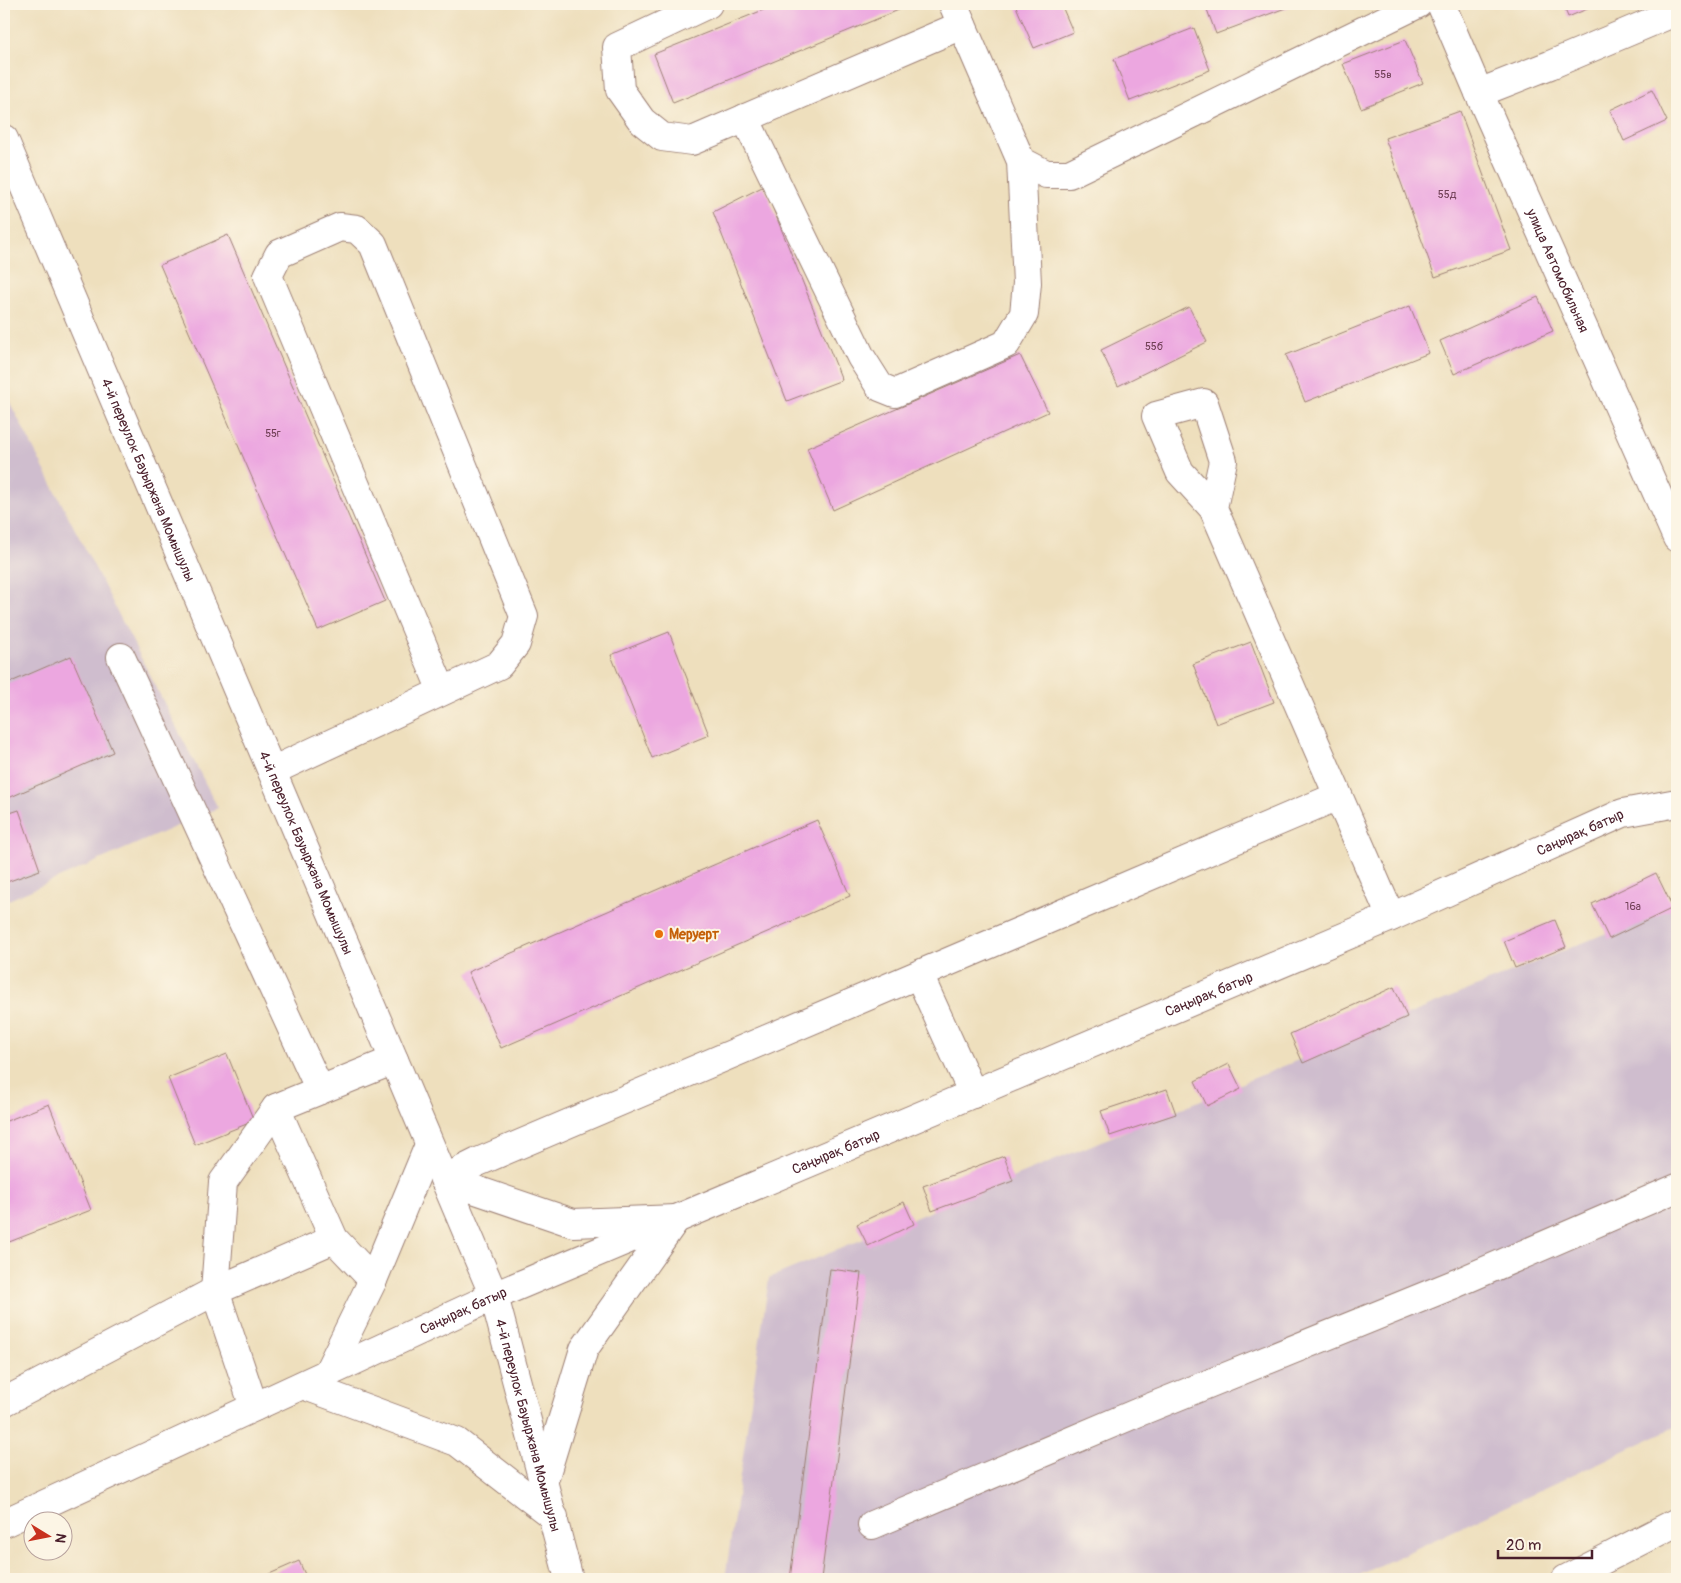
<svg xmlns="http://www.w3.org/2000/svg" width="1681" height="1583" font-family="Pangolin,sans-serif">
<style>
.industrial{fill:#cfbdce}
.building{fill:#eca7e0}
.lines{fill:none;stroke-linecap:round;stroke-linejoin:round}
.minor-casing{stroke:#9c7f74;stroke-width:30}
.minor{stroke:#fff;stroke-width:28}
.food-dot{fill:#e8710a;stroke:#fcf5e5;stroke-width:2}
.labels{text-anchor:middle;dominant-baseline:central;stroke-width:4;stroke-linejoin:round;paint-order:stroke}
.number-label{font-size:11px;fill:#724158}
.street-label{font-size:14px;fill:#4a1f2b;stroke:#fcf5e5}
.food-label{font-size:14px;font-weight:bold;fill:#c56008;stroke:#fcf5e5;text-anchor:start}
</style>
<rect width="100%" height="100%" fill="#fcf5e5"/>
<filter id="ink" filterUnits="userSpaceOnUse"><feTurbulence type="fractalNoise" baseFrequency=".02" numOctaves="2"/><feDisplacementMap in="SourceGraphic" scale="10" xChannelSelector="R" yChannelSelector="G"/><feConvolveMatrix kernelMatrix="1 2 1 2 8 2 1 2 1" color-interpolation-filters="sRGB"/></filter>
<filter id="wash" filterUnits="userSpaceOnUse"><feTurbulence type="fractalNoise" baseFrequency=".0096" numOctaves="4" result="noise"/><feDisplacementMap in="SourceGraphic" scale="20" xChannelSelector="R" yChannelSelector="G"/><feGaussianBlur stdDeviation="1.12" result="paint"/><feColorMatrix in="noise" values="0 0 0 0 0 0 0 0 0 0 0 0 0 0 0 0 0 1.4 0 .05"/><feComposite in="paint" operator="in"/></filter>
<g filter="url(#wash)">
<rect width="100%" height="100%" fill="#eedfbd"/>
<g class="industrial">
<path d="M4,391L218,808L4,902Z"/>
<path d="M1677,904V1426L1351,1579H725L769,1278Z"/>
</g>
<g id="blocks">
<g class="building">
<path d="M778,4H905L906,7L673,103L654,54Z"/>
<path d="M1015,4H1061L1073,32L1034,48Z"/>
<path d="M1205,4H1296L1216,34Z"/>
<path d="M1563,4H1599L1568,17Z"/>
<path d="M1194,28L1210,70L1130,101L1114,59Z"/>
<path d="M1405,40L1423,83L1361,108L1343,64Z"/>
<path d="M1652,90L1667,121L1624,141L1610,110Z"/>
<path d="M1460,111L1511,250L1435,277L1385,138Z"/>
<path d="M764,186L842,380L787,401L713,212Z"/>
<path d="M228,235L385,601L318,630L160,265Z"/>
<path d="M1538,297L1553,331L1454,374L1440,341Z"/>
<path d="M1410,306L1429,353L1305,402L1286,355Z"/>
<path d="M1189,307L1207,342L1118,386L1101,350Z"/>
<path d="M1020,355L1048,412L833,510L807,448Z"/>
<path d="M669,632L709,735L652,758L611,655Z"/>
<path d="M1251,642L1274,702L1216,724L1193,664Z"/>
<path d="M71,656L113,752L4,800V685Z"/>
<path d="M19,810L40,870L4,883V815Z"/>
<path d="M817,820L850,896L501,1048L468,972Z"/>
<path d="M1656,873L1673,908L1609,939L1592,904Z"/>
<path d="M1555,920L1566,947L1515,968L1504,941Z"/>
<path d="M1394,987L1407,1017L1303,1063L1290,1034Z"/>
<path d="M227,1054L254,1121L195,1145L168,1078Z"/>
<path d="M1229,1064L1241,1089L1207,1106L1195,1081Z"/>
<path d="M1167,1089L1176,1114L1110,1136L1101,1111Z"/>
<path d="M49,1104L91,1210L4,1244V1122Z"/>
<path d="M1004,1156L1013,1181L932,1211L923,1186Z"/>
<path d="M904,1202L914,1224L868,1246L857,1224Z"/>
<path d="M830,1269L861,1273L821,1579H790Z"/>
<path d="M299,1561L307,1579H258Z"/>
</g>
</g>
</g>
<g filter="url(#ink)">
<use href="#blocks" fill-opacity="0" stroke="#9c7f74" stroke-width="1"/>
<g class="lines">
<defs>
<g id="minor">
<path d="M708,4L617,47L620,90L642,121L662,137L692,141L962,25"/>
<path d="M953,4L1021,161L1046,174H1069L1418,4"/>
<path id="s1" d="M1441,4L1479,93L1677,538"/>
<path d="M1479,93L1550,65L1675,12L1677,7"/>
<path d="M745,118L861,357L880,387L895,393L1006,344L1024,314L1027,283L1021,161"/>
<path id="s2" d="M4,139L494,1296L569,1579"/>
<path d="M1213,508L1180,472L1156,416L1204,403L1223,461L1213,508L1391,917"/>
<path d="M121,657L320,1090"/>
<path d="M272,771L499,665L516,644L524,616L373,244L357,229L340,227L279,254L268,276L442,691"/>
<path d="M919,975L973,1094"/>
<path d="M276,1108L334,1239L373,1280"/>
<path d="M444,1179L478,1162L1338,796"/>
<path d="M444,1179L573,1223L676,1219L584,1349L544,1480"/>
<path d="M327,1374L373,1280L429,1145"/>
<path d="M303,1385L457,1442L554,1517"/>
<path d="M4,1402L215,1291L334,1239"/>
<path d="M254,1407L215,1291L223,1182L276,1108L394,1060"/>
<path id="s3" d="M4,1523L494,1296L1391,917L1623,813L1677,803"/>
<path d="M872,1525L1139,1412L1457,1283L1677,1188"/>
<path d="M1566,1579L1677,1522"/>
</g>
</defs>
<use href="#minor" class="minor-casing"/>
<use href="#minor" class="minor"/>
</g>
</g>
<circle class="food-dot" cx="659" cy="934" r="5"/>
<g class="labels">
<g class="number-label">
<text x="1383" y="74">55в</text>
<text x="1447" y="194">55д</text>
<text x="1154" y="346">55б</text>
<text x="273" y="433">55г</text>
<text x="1633" y="906">16а</text>
</g>
<g class="street-label">
<text stroke="none"><textPath href="#s1" startOffset="291">улица Автомобильная</textPath></text>
<text stroke="none"><textPath href="#s2" startOffset="370">4-й переулок Бауыржана Момышулы</textPath></text>
<text stroke="none"><textPath href="#s3" startOffset="1721">Саңырақ батыр</textPath></text>
<text stroke="none"><textPath href="#s2" startOffset="775">4-й переулок Бауыржана Момышулы</textPath></text>
<text stroke="none"><textPath href="#s3" startOffset="1316">Саңырақ батыр</textPath></text>
<text stroke="none"><textPath href="#s3" startOffset="911">Саңырақ батыр</textPath></text>
<text stroke="none"><textPath href="#s3" startOffset="506">Саңырақ батыр</textPath></text>
<text stroke="none"><textPath href="#s2" startOffset="1390">4-й переулок Бауыржана Момышулы</textPath></text>
</g>
<g class="food-label">
<text x="669" y="934">Меруерт</text>
</g>
</g>
<rect width="1681" height="1583" fill="none" stroke="#fcf5e5" stroke-width="20"/>
<g transform="translate(48 1536) rotate(100)"><circle r="24" fill="#fcf5e5" stroke="#b59f9b"/>
<path d="M0-4L9 19L0 12L-9 19Z" fill="#c8321e"/>
<text y="-8" font-size="14" font-weight="bold" text-anchor="middle" fill="#4a1f2b">N</text>
</g>
<path d="M1498 1550v8h94v-8" fill="none" stroke="#4a1f2b" stroke-width="2.5"/>
<text x="1506" y="1550" font-size="15" fill="#4a1f2b" stroke="#fcf5e5" stroke-width="4" paint-order="stroke">20 m</text>
</svg>
